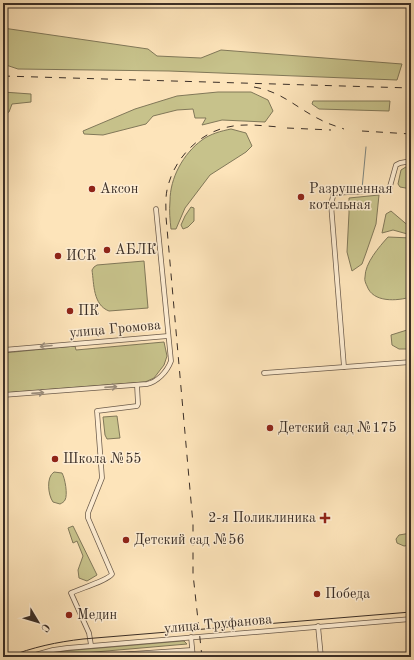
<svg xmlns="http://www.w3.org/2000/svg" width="414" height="660" font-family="'Old Standard TT',serif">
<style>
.green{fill:#c7c28b;stroke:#817859}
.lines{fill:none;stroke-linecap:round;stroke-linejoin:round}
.stream{stroke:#7b8480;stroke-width:1}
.minor-casing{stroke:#6c5c4c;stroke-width:5.5}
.minor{stroke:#feedd2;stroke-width:4}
.tram{stroke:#3b2f27;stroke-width:1}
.rail{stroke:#3b2f27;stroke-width:1;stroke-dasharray:7 7;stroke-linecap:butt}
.oneway{stroke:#9c8e7c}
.poi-dot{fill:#8f2418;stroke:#feedd2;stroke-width:1.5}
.labels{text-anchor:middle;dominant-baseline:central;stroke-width:3;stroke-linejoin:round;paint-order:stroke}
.poi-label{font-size:14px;fill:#3b2f27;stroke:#feedd2;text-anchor:start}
.street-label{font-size:14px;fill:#3b2f27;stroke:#feedd2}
</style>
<rect width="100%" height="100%" fill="#fde4ba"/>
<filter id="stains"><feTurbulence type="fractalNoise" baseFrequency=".005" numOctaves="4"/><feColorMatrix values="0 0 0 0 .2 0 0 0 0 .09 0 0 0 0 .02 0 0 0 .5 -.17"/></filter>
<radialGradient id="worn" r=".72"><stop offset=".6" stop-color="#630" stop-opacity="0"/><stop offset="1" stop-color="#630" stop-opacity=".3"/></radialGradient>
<g class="green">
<path d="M3,28L148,49L157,56L201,58L221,50L402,64L397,80L169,71L18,69L3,64Z"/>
<path d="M3,92L31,94V102L12,104L9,112L4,114Z"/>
<path d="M218,92H251L268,100L273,111L265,122L222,120L202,125L206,118H195L193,109L177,110L153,116L146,124L103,135L84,134L83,131L135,109L177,96Z"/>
<path d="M313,101H390L389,111L319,109L312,104Z"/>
<path d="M231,129L246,133L252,146L246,152L210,175L185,208L176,229H171C170,220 169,211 170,201C170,178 183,154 202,140C210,134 221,131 231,129Z"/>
<path d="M409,165L411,166V189L400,187L398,184L401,170Z"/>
<path d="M379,195L376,224L366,253L362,264L352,271L347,252L349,213V198Z"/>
<path d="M191,207L194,208V221L188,227L183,229L181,225L185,216Z"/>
<path d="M391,211L411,228V235L393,230L382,233L386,214Z"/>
<path d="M388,237L411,238V297C397,301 373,303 367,286C366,284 364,280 365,277C365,263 379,247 388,237Z"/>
<path d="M144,261L148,308L109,311C93,305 94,284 92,270L94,267L97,265Z"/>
<path d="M407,330H411V349H399L392,345L391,335Z"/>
<path d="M164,342L167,356L164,365L154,378L145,382L3,393V353L75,346L76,350Z"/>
<path d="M117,416L120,438L107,439L105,435L103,417Z"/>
<path d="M54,472L62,473C65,478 68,495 65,500C64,502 62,503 60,504L53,502C48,495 46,477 54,472Z"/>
<path d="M73,526L97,575L87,581L79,578L78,570L83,556L77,541L73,543L68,528Z"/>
<path d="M411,533V545L404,546L397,543L396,539L399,535Z"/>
<path d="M182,641H184L187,644L72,654L56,657H37L43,655L64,651Z"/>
</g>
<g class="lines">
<path class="stream" d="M362,189L366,147"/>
<defs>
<g id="minor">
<path d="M3,350L168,336"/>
<path d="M344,367L331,204L334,193L389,190L396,165L400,163L411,161"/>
<path d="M264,373L411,362"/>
<path d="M3,395L147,384C157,382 167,372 171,361L156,209"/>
<path d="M318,626L321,657"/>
<path d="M191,637L193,657"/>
<path d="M91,645L89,633L71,593C79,589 109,580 112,574L88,518V513L102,478L97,411L137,406L138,404L137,385"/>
<path d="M28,657L53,650L67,648L411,619"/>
<path d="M85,657L192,650"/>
</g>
</defs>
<use href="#minor" class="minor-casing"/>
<use href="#minor" class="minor"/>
<path class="tram" d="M8,657C33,647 57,642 83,639L411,612"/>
<g class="rail">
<path d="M3,76L411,88"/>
<path d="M254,87C283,92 296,108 321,120C328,124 336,126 344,129"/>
<path d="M287,128L331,130"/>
<path d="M362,131L411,134"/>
<path d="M202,657L193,574V524L166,217C166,206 165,196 168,186C175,158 199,133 228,127C245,123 263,126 280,127"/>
</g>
</g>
<defs><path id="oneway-shaft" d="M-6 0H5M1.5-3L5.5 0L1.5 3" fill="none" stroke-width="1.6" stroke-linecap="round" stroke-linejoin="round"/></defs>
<g class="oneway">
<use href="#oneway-shaft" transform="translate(46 346) rotate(175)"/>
<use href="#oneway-shaft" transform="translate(111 387) rotate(-4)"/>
<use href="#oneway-shaft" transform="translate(38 393) rotate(-4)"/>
</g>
<g class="poi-dot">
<circle cx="92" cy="189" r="4"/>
<circle cx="301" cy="197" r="4"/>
<circle cx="107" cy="250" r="4"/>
<circle cx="58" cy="256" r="4"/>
<circle cx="70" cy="311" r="4"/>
<circle cx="270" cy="428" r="4"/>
<circle cx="55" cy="459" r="4"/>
<path d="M323 512h4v4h4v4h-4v4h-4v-4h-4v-4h4z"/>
<circle cx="126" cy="540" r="4"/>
<circle cx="317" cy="594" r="4"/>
<circle cx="69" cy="615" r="4"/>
</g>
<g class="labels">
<g class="poi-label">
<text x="100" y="189">Аксон</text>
<text x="309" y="189">Разрушенная<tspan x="309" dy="16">котельная</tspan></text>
<text x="115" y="250">АБЛК</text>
<text x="66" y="256">ИСК</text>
<text x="78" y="311">ПК</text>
<text x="278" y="428">Детский сад №175</text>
<text x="63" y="459">Школа №55</text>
<text x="316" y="518" text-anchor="end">2-я Поликлиника</text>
<text x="134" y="540">Детский сад №56</text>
<text x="325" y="594">Победа</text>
<text x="77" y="615">Медин</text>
</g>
<g class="street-label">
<text transform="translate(115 329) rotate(-5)">улица Громова</text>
<text transform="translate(218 624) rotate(-5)">улица Труфанова</text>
</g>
</g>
<rect width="414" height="660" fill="none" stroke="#fde4ba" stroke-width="16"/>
<rect x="4" y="4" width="406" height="652" fill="none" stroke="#3b2f27" stroke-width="2"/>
<rect x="8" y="8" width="398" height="644" fill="none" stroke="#3b2f27"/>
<g transform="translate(38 622) rotate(128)" stroke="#feedd2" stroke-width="3" paint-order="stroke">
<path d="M0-3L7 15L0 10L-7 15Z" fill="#3b2f27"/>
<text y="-6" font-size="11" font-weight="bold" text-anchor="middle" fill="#3b2f27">С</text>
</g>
<rect width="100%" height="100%" filter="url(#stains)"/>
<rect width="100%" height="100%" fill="url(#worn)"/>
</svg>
